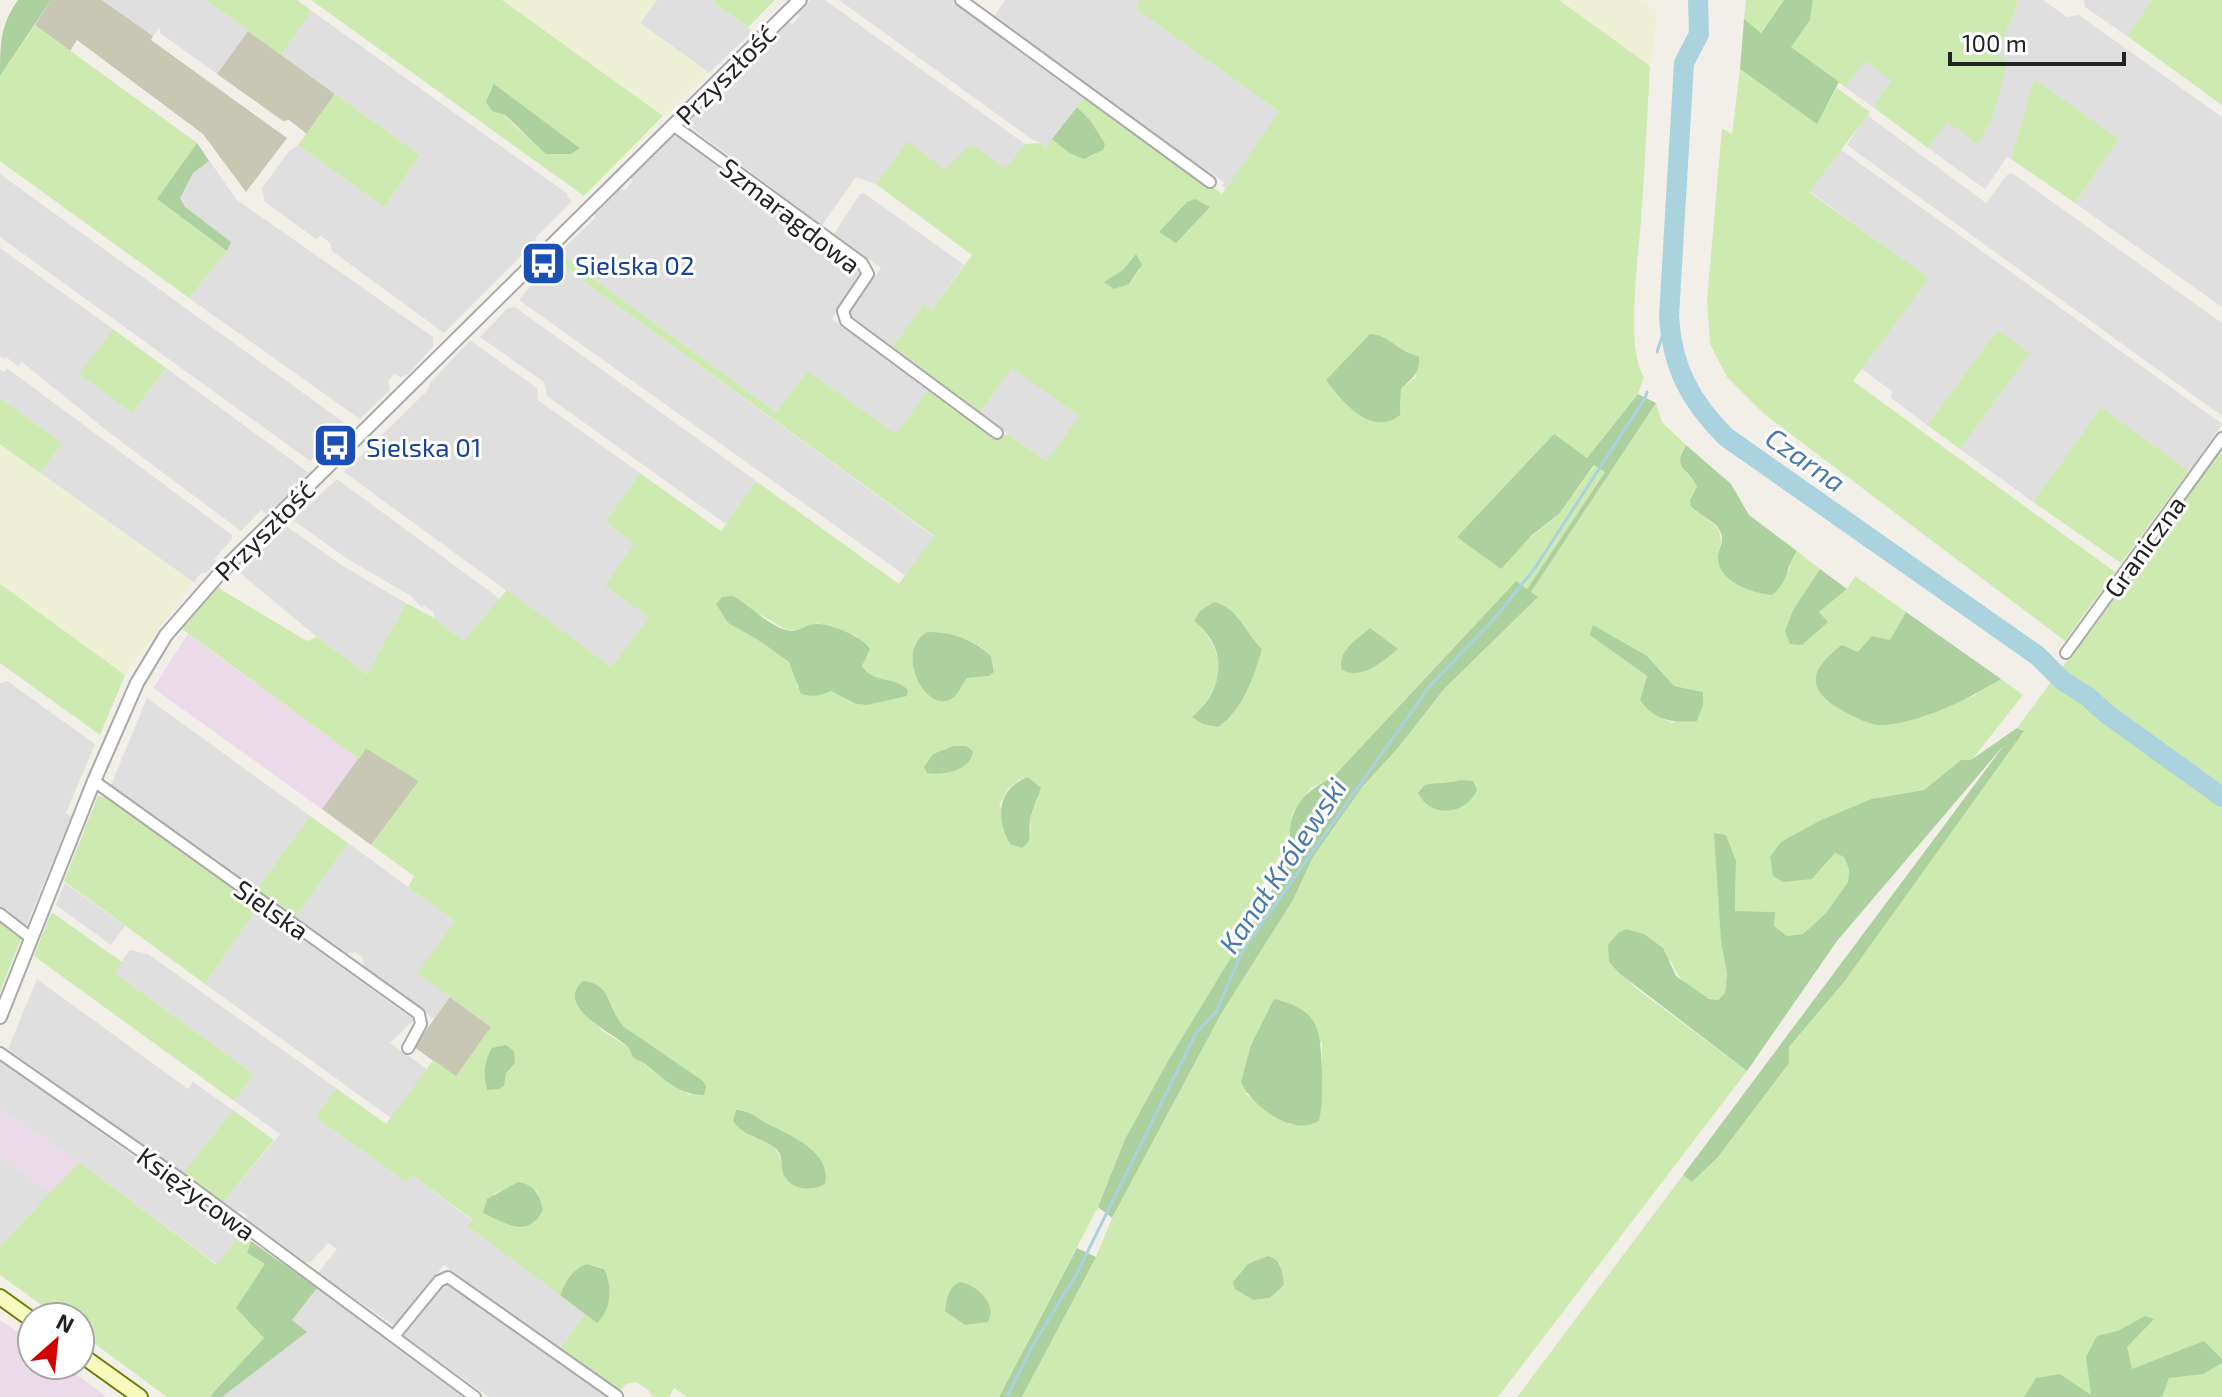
<svg xmlns="http://www.w3.org/2000/svg" width="2222" height="1397" font-family="'Exo 2',sans-serif">
<style>
.residential{fill:#e0dfdf}
.industrial{fill:#ebdbe8}
.construction{fill:#c7c7b4}
.farmland{fill:#eef0d5}
.grass{fill:#cdebb0;fill-rule:evenodd}
.forest{fill:#add19e}
.lines{fill:none;stroke-linecap:round;stroke-linejoin:round}
.stream{stroke:#aad3df;stroke-width:3}
.river{stroke:#aad3df;stroke-width:20}
.minor-casing{stroke:#a9a9a9;stroke-width:14}
.tertiary-casing{stroke:#a9a9a9;stroke-width:16}
.secondary-casing{stroke:#707d05;stroke-width:18}
.minor{stroke:#fff;stroke-width:10}
.tertiary{stroke:#fff;stroke-width:12}
.secondary{stroke:#f7fabf;stroke-width:14}
.labels{text-anchor:middle;dominant-baseline:central;stroke-width:6;stroke-linejoin:round;paint-order:stroke}
.street-label{font-size:26px;fill:#222;stroke:#fff}
.transit-label{font-size:26px;fill:#164399;stroke:#fff;text-anchor:start}
.water-label{font-size:28px;font-style:italic;fill:#4a7aab;stroke:#fff}
</style>
<rect width="100%" height="100%" fill="#f2efe9"/>
<g class="residential">
<path d="M103,0H206L248,31L217,74L160,33V27L153,36Z"/>
<path d="M657,0H716L714,3L753,31L709,73L640,23Z"/>
<path d="M810,0H825L1025,144L1005,168L945,170L908,142L876,184L856,177L822,225L686,124L717,93H722L729,86V81L789,22L793,24L799,17L798,13Z"/>
<path d="M839,0H953L1085,96L1045,149L1041,143L1033,140Z"/>
<path d="M1005,0H1140L1136,9L1280,113L1226,189L1222,186L1224,182L1198,164L1195,167L993,18Z"/>
<path d="M2019,0H2043L2067,17L2079,15L2222,117V307L2075,203L2119,139L2034,80L2011,159L2007,157L1985,189L1928,148L1947,121L1978,144L1991,122L1997,54Z"/>
<path d="M2084,0H2152L2127,36L2085,7Z"/>
<path d="M312,11L568,194L567,197L572,201L535,238L537,240L444,333L332,251L330,243L321,236L316,239L265,202L262,188L289,151L298,145L384,207L420,155L281,55Z"/>
<path d="M1865,60L1891,81L1873,107L1845,87Z"/>
<path d="M1867,115L1986,203L2007,175L2012,173L2222,323V416L1847,145Z"/>
<path d="M673,134L809,233V238L816,243L819,240L858,269L862,278L832,319L929,389L896,435L807,371L776,412L561,255L562,250L595,218V213L619,189L625,190L632,182L630,176Z"/>
<path d="M197,143L237,200L433,337V347L408,374L401,377L394,374L388,381L390,390L360,419L189,298L227,251L157,199Z"/>
<path d="M1840,149L2222,424L2190,472L2101,407L2033,502L1960,449L2029,354L1997,330L1927,425L1890,397L1893,392L1862,369L1928,278L1809,191Z"/>
<path d="M0,174L346,424L310,461L0,237Z"/>
<path d="M864,193L964,265L932,310L923,304L891,349L851,320L850,312L881,268L834,234L860,194Z"/>
<path d="M0,248L113,329L80,374L132,413L166,368L309,473L299,484L295,483L290,487L291,491L267,514L261,510L241,531L106,430L22,362L18,366L6,357L4,359L0,356Z"/>
<path d="M552,259L558,260L597,291L934,537L906,576L519,300Z"/>
<path d="M515,307L756,481L726,524L547,396L544,382L480,337L508,308Z"/>
<path d="M470,340L537,388L538,400L640,473L605,522L634,544L649,617L611,667L344,472L428,390L431,382Z"/>
<path d="M1012,367L1079,416L1046,461L979,413Z"/>
<path d="M7,368L232,535V539L214,559L217,561L206,573H201L195,580L197,582H193L40,473L62,443L0,398V369L4,372Z"/>
<path d="M337,479L500,599L463,641L434,618V613L424,605L422,608L411,596L346,558L293,520Z"/>
<path d="M286,526L343,566L406,603L367,674L317,637L240,573Z"/>
<path d="M7,681L95,744L66,813L71,817L26,926L0,907V683Z"/>
<path d="M147,698L310,816L256,890L111,785Z"/>
<path d="M348,843L455,921L418,973L450,997L434,1019L365,968L362,957L355,952L345,954L295,918Z"/>
<path d="M65,883L125,926L111,945L56,905Z"/>
<path d="M258,907L414,1020L390,1043L427,1069L391,1118L205,984Z"/>
<path d="M130,950L148,954L336,1088L315,1117L406,1182L412,1175L473,1221L468,1227L585,1313L560,1350L444,1265L399,1321L393,1325L318,1273L337,1249L328,1243L312,1261L306,1263L247,1221V1215L240,1211L236,1212L222,1203L280,1134L234,1101L254,1074L114,972Z"/>
<path d="M37,979L188,1089L193,1082L233,1110L182,1174L8,1049Z"/>
<path d="M0,1059L240,1234L218,1265L79,1162L0,1109Z"/>
<path d="M0,1157L51,1192L0,1246Z"/>
<path d="M451,1283L608,1397H489L403,1336L443,1284Z"/>
<path d="M317,1288L392,1342L391,1344L465,1397H222L306,1332L291,1320Z"/>
</g>
<g class="industrial">
<path d="M188,634L359,759L322,809L153,688Z"/>
<path d="M0,1109L79,1162L51,1192L0,1157Z"/>
<path d="M0,1320L32,1342V1365H63L107,1397H0Z"/>
</g>
<g class="construction">
<path d="M51,0H102L153,36L151,40L287,138L246,192L203,134L77,40L70,51L35,25Z"/>
<path d="M248,31L335,94L307,134L289,120L283,121L217,74Z"/>
<path d="M366,748L419,781L371,845L322,809Z"/>
<path d="M450,997L491,1027L456,1077L414,1047Z"/>
</g>
<g class="farmland">
<path d="M502,0H657L640,23L709,73L663,116Z"/>
<path d="M1559,0H1642L1658,12L1650,66Z"/>
<path d="M0,444L193,582L125,675L0,584Z"/>
</g>
<g class="grass">
<path d="M206,0H297L312,11L281,55Z"/>
<path d="M311,0H502L663,116L584,196ZM494,85L579,147L580,148L571,154C548,152 519,134 505,115C500,108 497,94 494,85Z"/>
<path d="M716,0H775L748,27L714,3Z"/>
<path d="M1140,0H1559L1650,66C1647,117 1645,168 1641,219C1639,254 1625,349 1644,377L1638,394L1587,458L1554,435L1458,537L1520,546L1559,514L1595,465L1605,472L1527,589L1516,581L1333,777L1311,788L1292,814L1289,840L1262,885L1263,906L1169,1059L1125,1139L1098,1207L999,1397H687L674,1388L669,1397H653L648,1390L636,1382L626,1384L619,1392L560,1350L585,1313L597,1323C605,1304 615,1288 604,1269C581,1257 568,1276 560,1295L467,1226L473,1220L412,1175L406,1182L315,1117L336,1088L386,1124L433,1060L456,1076L491,1027L417,973L455,921L408,887L414,876L371,845L419,781L366,748L359,759L182,629L217,587L307,641L317,637L367,674L406,603L434,618L463,641L507,590L611,667L649,617L605,586L634,544L605,522L640,473L721,531L756,481L899,584L934,536L597,291L558,260L561,255L776,412L807,371L896,434L929,389L996,438L1008,434L1046,461L1079,416L1012,368L979,413L891,349L923,304L932,310L972,255L876,184L908,141L945,170L971,144L1005,168L1025,144L1041,143L1045,149L1052,139L1069,153L1090,157L1102,150L1090,120L1077,107L1085,96L1222,194L1279,112L1136,9ZM1136,255L1140,270L1129,284L1105,283L1123,270ZM1376,334L1414,356L1416,377L1401,389V406L1355,412L1337,394ZM716,604L761,615L787,630L799,631L816,623L857,636L865,659L862,666L874,679L885,680L888,699L867,705L856,704L831,691L797,687L796,677L789,662L758,640L728,623ZM1223,605L1236,615L1253,640L1244,697L1236,707L1199,712C1223,678 1227,664 1202,627ZM936,632C957,637 995,642 994,671L989,676L967,678L955,696L916,675L913,669ZM1361,636L1381,663L1371,668L1346,649ZM1020,779L1038,798L1030,818L1031,832L999,806L1008,789ZM612,1005L614,1016L623,1026L703,1081L690,1095L635,1058L628,1047L603,1031L582,1012ZM743,1110L811,1149L825,1170L783,1173C781,1148 773,1144 750,1136ZM513,1186L537,1191L543,1210L512,1226L502,1221L493,1194Z"/>
<path d="M1746,0H1784L1760,33L1744,19Z"/>
<path d="M1813,0H2019L1997,54L2008,61L1991,122L1978,144L1947,122L1928,148L1873,107L1891,81L1865,61L1845,87L1790,47L1810,20Z"/>
<path d="M2152,0H2222V105L2127,36Z"/>
<path d="M35,25L197,143L157,199L227,251L189,298L0,161V76Z"/>
<path d="M1740,69L1817,123L1837,88L1870,112L1809,192L1929,278L1853,381L2115,572L2065,641L1764,414L1727,377L1710,344L1707,300L1722,128L1732,134Z"/>
<path d="M2034,79L2119,139L2075,203L2011,159Z"/>
<path d="M335,94L420,155L384,207L298,145Z"/>
<path d="M113,329L166,368L132,413L79,374Z"/>
<path d="M1997,330L2030,353L1960,449L1927,425Z"/>
<path d="M0,398L62,443L40,473L0,444Z"/>
<path d="M1656,403L1662,422L1686,445L1681,453L1686,473L1695,480L1697,487L1695,511C1713,523 1727,529 1718,553L1789,572L1791,560L1797,551L1820,569L1793,610L1785,631L1828,622L1819,612L1847,589L1855,576L1906,612L1890,640L1922,717L1973,696L2001,679L2023,695L1971,761L1961,760L1924,790L1871,799L1819,821L1802,831L1812,879L1835,853L1844,857L1849,869L1848,882L1826,913L1803,934L1787,936L1774,926V912L1735,911L1736,861L1721,940L1727,974L1725,993L1718,1000C1696,999 1678,980 1671,961L1609,962L1637,989L1747,1071L1498,1397H1022L1096,1257L1112,1218L1221,1014L1293,900L1313,857L1363,786L1398,748L1444,689L1537,598L1531,592ZM1591,635L1647,656L1674,686L1703,692L1673,723C1659,717 1649,713 1640,700L1647,676ZM1322,1042V1063L1291,1125L1246,1094ZM1280,1263L1284,1285L1270,1298L1253,1300L1235,1289Z"/>
<path d="M2101,407L2189,471L2121,563L2033,502Z"/>
<path d="M2222,450V1397H1517L1683,1175L1692,1182L1718,1157L1788,1064L1789,1047L1844,982L2023,730L2017,728Z"/>
<path d="M0,584L125,675L100,735L0,663Z"/>
<path d="M98,796L104,797L258,907L205,984L64,881Z"/>
<path d="M310,816L348,843L295,918L256,890Z"/>
<path d="M53,913L122,962L115,973L254,1074L234,1101L34,956L50,915Z"/>
<path d="M0,920L22,936L0,992Z"/>
<path d="M233,1110L274,1140L222,1203L182,1174Z"/>
<path d="M79,1162L217,1265L240,1234L251,1241L247,1253L265,1264V1337L212,1394V1397H167L80,1333V1317H58L0,1275V1246Z"/>
</g>
<g class="forest">
<path d="M18,0H51L0,76C0,45 0,25 18,0Z"/>
<path d="M1784,0H1813L1810,20L1791,47L1839,82L1817,124L1740,69L1744,19L1761,33Z"/>
<path d="M494,84L580,148L571,154H546L505,115L492,111L486,102Z"/>
<path d="M1077,107L1090,120L1105,144L1103,150L1084,159L1069,153L1052,139Z"/>
<path d="M197,143L209,161L193,173L180,198L185,207L231,242L227,251L157,199Z"/>
<path d="M1195,199L1210,207L1176,243L1159,232L1187,202Z"/>
<path d="M1136,254L1142,265L1129,284L1114,289L1104,282L1123,270Z"/>
<path d="M1370,334C1388,334 1401,354 1419,356C1420,374 1413,377 1401,389L1400,415C1372,438 1342,402 1326,380Z"/>
<path d="M1638,394L1656,403L1531,592L1538,597L1444,689L1398,748L1363,786L1313,857L1293,900L1221,1014L1112,1218L1098,1207L1125,1139L1169,1059L1293,856C1283,817 1298,794 1333,777L1516,581L1527,589L1605,472L1594,465L1559,514L1532,535L1501,569L1457,537L1554,434L1587,458Z"/>
<path d="M1686,445L1731,484L1749,515L1797,551C1785,567 1790,581 1772,595C1752,593 1717,582 1718,556C1719,547 1725,540 1720,531C1715,520 1699,516 1691,506L1690,500L1697,487C1689,467 1671,471 1686,445Z"/>
<path d="M1820,569L1847,589L1819,612L1828,622L1802,645L1790,644L1785,631L1793,610Z"/>
<path d="M733,596C751,606 766,624 786,630C799,634 804,624 816,624C829,623 864,637 870,649L862,666C874,684 894,676 908,690L907,696L867,705L856,704L831,691C820,696 813,697 801,694L789,662L758,640L728,623L716,604L722,597Z"/>
<path d="M1214,602C1239,608 1245,633 1262,649C1254,676 1243,710 1218,727L1203,724L1192,717C1225,690 1229,648 1194,621L1200,611Z"/>
<path d="M1906,612L2001,679C1967,700 1926,720 1886,725C1873,727 1857,718 1845,712C1806,691 1807,671 1842,645L1858,652L1872,636L1890,640Z"/>
<path d="M1593,625L1647,656L1674,686L1703,692V705L1697,721C1673,723 1654,721 1640,700L1647,676L1590,635Z"/>
<path d="M1370,628L1398,649C1382,662 1363,680 1342,670C1337,650 1357,640 1370,628Z"/>
<path d="M927,632C952,632 973,639 991,656L994,672L989,676L967,678C963,683 960,690 956,695C931,722 891,654 927,632Z"/>
<path d="M2017,728L2024,731L1844,982L1789,1047V1063L1718,1157L1692,1182L1683,1175L2005,744L1837,941L1747,1071L1619,973L1609,962L1608,945L1618,933L1626,929L1644,934L1663,948L1676,976L1709,999L1718,1000L1725,993L1727,974L1721,941L1714,833L1726,835L1736,861L1735,911L1775,912L1774,926L1787,936L1803,934L1826,913L1848,882L1849,869L1844,857L1835,853L1812,879L1783,882L1773,876L1770,857L1781,842L1819,821L1871,799L1924,790L1961,760H1971Z"/>
<path d="M954,746H966L973,751C972,770 943,776 927,773L924,767L933,754Z"/>
<path d="M1028,777L1041,788L1030,818L1029,841L1022,848L1010,844C996,818 996,789 1028,777Z"/>
<path d="M1461,780L1473,781L1477,790C1466,815 1431,819 1418,793L1425,785C1438,782 1448,784 1461,780Z"/>
<path d="M583,981C611,983 608,1009 623,1026L703,1081L706,1087L704,1095C678,1095 664,1078 645,1064C642,1062 637,1060 634,1058C631,1055 631,1050 628,1047C614,1033 553,1007 583,981Z"/>
<path d="M1274,999C1320,1010 1320,1029 1322,1070C1322,1087 1323,1103 1319,1121C1292,1137 1252,1106 1241,1082L1251,1045Z"/>
<path d="M506,1045L514,1051L515,1063L506,1073L504,1086L499,1089L487,1090C483,1076 484,1061 492,1048Z"/>
<path d="M736,1110C748,1110 756,1117 766,1123C789,1135 832,1151 825,1184C813,1191 793,1191 785,1177C779,1167 785,1156 775,1148C761,1137 744,1137 733,1121Z"/>
<path d="M518,1182C535,1185 539,1194 543,1210C527,1240 506,1223 483,1213L487,1199Z"/>
<path d="M251,1241L317,1288L292,1320L307,1332L222,1397H212V1394L264,1338L236,1308L265,1264L247,1253Z"/>
<path d="M1077,1248L1096,1257L1022,1397H999Z"/>
<path d="M1268,1256C1282,1260 1282,1271 1284,1285L1270,1298L1253,1300L1235,1289L1233,1282L1248,1264Z"/>
<path d="M587,1264L604,1269C613,1286 611,1310 597,1323L560,1295C566,1280 572,1270 587,1264Z"/>
<path d="M960,1282C977,1285 998,1304 988,1322L965,1325L945,1311C947,1299 948,1287 960,1282Z"/>
<path d="M2145,1316L2154,1319L2127,1347L2132,1369L2204,1341L2222,1359V1363L2203,1374L2169,1378L2162,1397H2024L2036,1378L2060,1374L2091,1395L2086,1357L2097,1336L2118,1331Z"/>
</g>
<g class="lines">
<g class="stream">
<path d="M1657,352L1669,316"/>
<path d="M1007,1397L1032,1347L1076,1275L1196,1033L1216,1012L1243,950L1429,687L1494,619L1535,568L1645,398L1647,392"/>
</g>
<path class="river" d="M1698,0L1699,34L1684,63L1669,316C1672,367 1690,401 1726,437L2038,656L2063,681L2087,696L2107,714L2222,797"/>
<defs>
<g id="minor">
<path d="M961,0L1210,182"/>
<path d="M673,125L862,263L868,274L843,311L846,321L997,433"/>
<path d="M2066,653L2222,438"/>
<path d="M94,781L419,1014L421,1024L408,1048"/>
<path d="M0,914L31,938"/>
<path d="M0,1053L185,1182L475,1397"/>
<path d="M394,1336L439,1281L448,1277L617,1396"/>
</g>
<path id="tertiary" d="M0,1017L94,781L137,683L166,635L221,572L800,0"/>
<g id="secondary">
<path d="M0,1297L32,1320"/>
<path d="M80,1354L140,1397"/>
</g>
</defs>
<use href="#minor" class="minor-casing"/>
<use href="#tertiary" class="tertiary-casing"/>
<use href="#secondary" class="secondary-casing"/>
<use href="#minor" class="minor"/>
<use href="#tertiary" class="tertiary"/>
<use href="#secondary" class="secondary"/>
</g>
<defs>
<symbol id="bus-square" viewBox="-11 -11 22 22"><rect x="-9" y="-9" width="18" height="18" rx="4" fill="#1a4fb4" stroke="#fff"/><path d="M-5-6H5V4H4V6H2V4H-2V6H-4V4H-5ZM-3.5-4V0h7V-4ZM-3.5 1.2v1.5H-2V1.2ZM2 1.2v1.5H3.5V1.2Z" fill="#fff"/></symbol>
</defs>
<g fill-rule="evenodd">
<use href="#bus-square" x="518" y="238" width="51" height="51"/>
<use href="#bus-square" x="310" y="420" width="51" height="51"/>
</g>
<g class="labels">
<g class="street-label">
<text transform="translate(725 74) rotate(-45)">Przyszłość</text>
<text transform="translate(791 215) rotate(38)">Szmaragdowa</text>
<text transform="translate(264 530) rotate(-45)">Przyszłość</text>
<text transform="translate(2144 546) rotate(-54)">Graniczna</text>
<text transform="translate(272 909) rotate(35)">Sielska</text>
<text transform="translate(197 1193) rotate(36)">Księżycowa</text>
</g>
<g class="transit-label">
<text x="575" y="264">Sielska 02</text>
<text x="366" y="446">Sielska 01</text>
</g>
<g class="water-label">
<text transform="translate(1806 459) rotate(35)">Czarna</text>
<text transform="translate(1282 865) rotate(-56)">Kanał Królewski</text>
</g>
</g>
<g transform="translate(56 1341) rotate(27)"><circle r="38" fill="#ffffff" stroke="#a7a7a7" stroke-width="2"/>
<path d="M0-6L14 30L0 20L-14 30Z" fill="#d40000"/>
<text y="-12" font-size="22" font-weight="bold" text-anchor="middle" fill="#222222">N</text>
</g>
<path d="M1950 52v12h174v-12" fill="none" stroke="#222222" stroke-width="4"/>
<text x="1962" y="52" font-size="24" fill="#222222" stroke="#ffffff" stroke-width="6" paint-order="stroke">100 m</text>
</svg>
